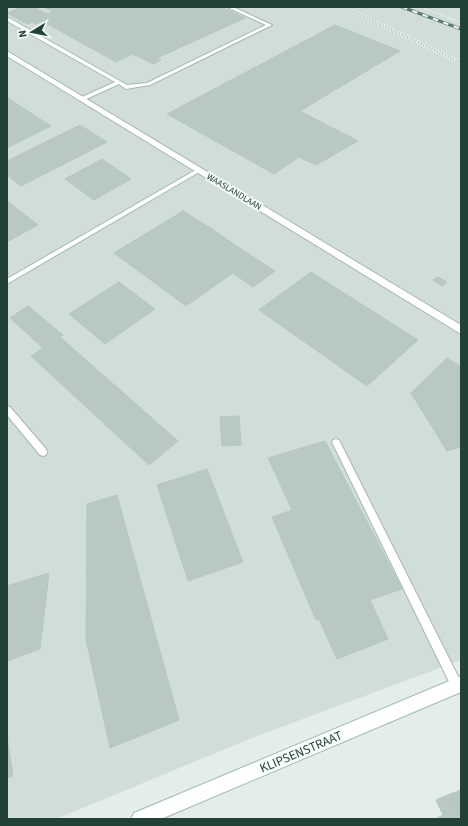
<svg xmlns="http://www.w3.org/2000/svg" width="468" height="826" font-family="'Source Sans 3',sans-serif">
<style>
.built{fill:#d1ded8}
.building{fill:#b8c9c2;stroke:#b4c8c1}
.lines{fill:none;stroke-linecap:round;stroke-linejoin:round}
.lane-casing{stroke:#a5b7b1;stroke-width:2}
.street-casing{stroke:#a5b7b1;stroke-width:2}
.secondary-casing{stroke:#a0bab2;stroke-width:2}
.path{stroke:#81b4a6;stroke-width:1.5;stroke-dasharray:1 2;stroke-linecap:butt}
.lane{fill:#fff;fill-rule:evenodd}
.street{fill:#fff;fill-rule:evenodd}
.secondary{fill:#fff;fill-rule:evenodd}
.rail-casing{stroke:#5b7c75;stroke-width:3}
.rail{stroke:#f4faf7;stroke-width:2;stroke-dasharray:5.5;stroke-linecap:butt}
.labels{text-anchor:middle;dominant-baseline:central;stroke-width:4;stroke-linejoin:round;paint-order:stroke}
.far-street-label{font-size:9px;fill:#214139;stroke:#f4faf7}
.near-street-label{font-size:13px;fill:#214139;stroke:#f4faf7}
</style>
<rect width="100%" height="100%" fill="#e3eee9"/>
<g class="built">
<path d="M7,7H342L461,65V660L252,738L56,819H7Z"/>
<path d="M348,7H420L461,23V61Z"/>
<path d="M422,7H461V22Z"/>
</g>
<g class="building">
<path d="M23,7H34L47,14L53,12L44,7H221L245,18L157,58L161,60L153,64L133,54L116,62L42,21L35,24L32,22L27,24L7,13Z"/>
<path d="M335,25L400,51L300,111L358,141L316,165L299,157L274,174L167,114Z"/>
<path d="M7,97L20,106L51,126L7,148Z"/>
<path d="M80,125L107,142L21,186L7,175V161Z"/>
<path d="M102,159L131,179L94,200L65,179Z"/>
<path d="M7,201L38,225L7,242Z"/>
<path d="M183,211L212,229L206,233L227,246L232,243L275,271L253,287L233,273L186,306L114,253Z"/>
<path d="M212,229L232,243L227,246L206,233Z"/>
<path d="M311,272L344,293L337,298L304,277Z"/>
<path d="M304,277L337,298L344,293L418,340L367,386L259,310Z"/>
<path d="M438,277L447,282L442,286L433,280Z"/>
<path d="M119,282L155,309L105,344L69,314Z"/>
<path d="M28,306L63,335L60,337L178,441L149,465L31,356L43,348L10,318Z"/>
<path d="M447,358L461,367V447L447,451L411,393Z"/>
<path d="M239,416L241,445L222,446L220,417Z"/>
<path d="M325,441L402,589L370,600L388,639L337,659L319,619L316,620L272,517L292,510L268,458Z"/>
<path d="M207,469L243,562L188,581L157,485Z"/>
<path d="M117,495L179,720L110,748L86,639L87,504Z"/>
<path d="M49,573L40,649L7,661V586Z"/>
<path d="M7,736L13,776L7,778Z"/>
<path d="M461,790V818L450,794Z"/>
<path d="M450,794L461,819H438L437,818L443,815L436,800Z"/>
</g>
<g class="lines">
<defs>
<g id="lane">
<path d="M227,7H233L272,25L150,85L126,89L119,84L82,101L80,100V98L115,82L7,21V18H9L127,85L147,83L266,25Z"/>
<path d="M199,168L202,170L201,171L7,284V279Z"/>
<path d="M7,406L10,407L46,449L47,452L46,455L43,456L40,455L7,415Z"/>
<path d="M336,439L339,440L461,682V690L457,691L453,690L332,442L333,440Z"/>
</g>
<path id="street" d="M7,51L461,325V334L7,56Z"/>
<path id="secondary" d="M461,676V692L161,819H131L134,813Z"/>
</defs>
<use href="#lane" class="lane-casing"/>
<use href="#street" class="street-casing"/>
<use href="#secondary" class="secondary-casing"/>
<path class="path" d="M345,7L461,63"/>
<use href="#lane" class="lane"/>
<use href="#street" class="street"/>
<use href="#secondary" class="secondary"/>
<defs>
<path id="rail" d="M402,7L461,29"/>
</defs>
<use href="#rail" class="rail-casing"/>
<use href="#rail" class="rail"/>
</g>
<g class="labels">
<g class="far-street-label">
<text transform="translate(234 192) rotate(31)">WAASLANDLAAN</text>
</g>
<g class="near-street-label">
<text transform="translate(301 752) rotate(-23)">KLIPSENSTRAAT</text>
</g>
</g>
<rect width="468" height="826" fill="none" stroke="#214139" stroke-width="16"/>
<g transform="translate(32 32) rotate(260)" stroke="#f4faf7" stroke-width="3" paint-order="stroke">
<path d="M0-3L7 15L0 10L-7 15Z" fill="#214139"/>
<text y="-6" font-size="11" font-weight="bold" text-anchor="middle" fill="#214139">N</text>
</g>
</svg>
